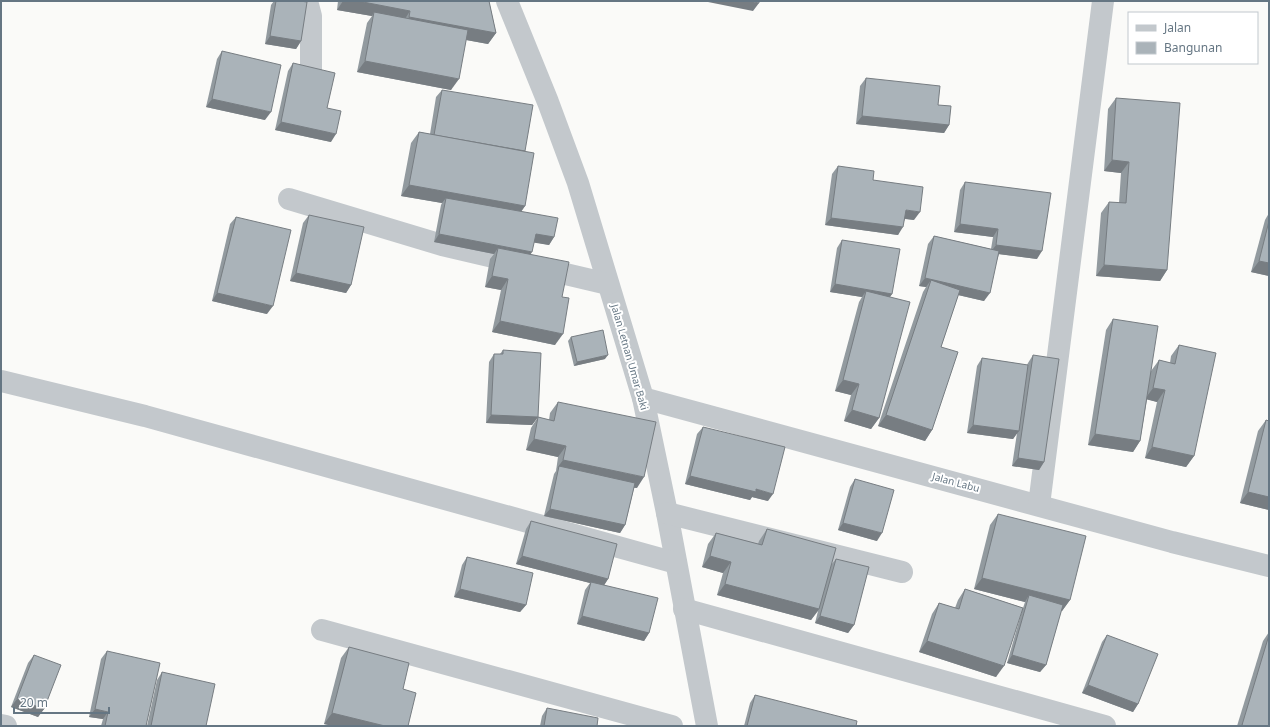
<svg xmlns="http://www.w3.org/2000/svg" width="1270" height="727" font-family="'Noto Sans',sans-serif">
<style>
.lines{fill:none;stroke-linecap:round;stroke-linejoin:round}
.minor{stroke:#c3c8cc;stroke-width:22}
.wall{fill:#929a9f}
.shaded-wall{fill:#777d82}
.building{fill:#aab3b9;stroke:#777d82}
.labels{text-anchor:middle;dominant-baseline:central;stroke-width:4;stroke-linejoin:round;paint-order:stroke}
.street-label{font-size:10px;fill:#657683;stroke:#fff}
</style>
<rect width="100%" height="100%" fill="#fafaf8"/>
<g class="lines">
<g class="minor">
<path d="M307,1L311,16V72"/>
<path d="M507,1L548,102L578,183L643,398L667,513L707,726"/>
<path d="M289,199L442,245L608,284"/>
<path d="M1,381L145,416L676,563"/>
<path d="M643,398L1172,542L1269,566"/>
<path d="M1039,505L1103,1"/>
<path d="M667,513L902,572"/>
<path d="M684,609L1105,726"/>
<path d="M322,630L672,726"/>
<path d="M1,725L6,726"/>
</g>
</g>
<g class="wall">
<path d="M274,1H300L301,41L296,49L265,44L271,5Z"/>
<path d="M338,1H489L496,33L488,44L466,40L451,90L357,72L367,23L372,16L337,10Z"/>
<path d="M222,51L265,120L206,107L217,59Z"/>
<path d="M293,63L327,108L331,142L275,130L288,71Z"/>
<path d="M866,78L938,105L949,125L944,133L856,124L860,86Z"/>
<path d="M442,90L525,151V206L521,212L554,237L549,245L534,242L530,254L562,297L555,345L492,332L501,290L485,287L490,259L494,254L434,242L441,205L442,203L401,196L411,143L419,132L430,134L436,97Z"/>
<path d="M1116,98L1167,270L1160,281L1096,276L1101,213L1109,202L1119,203L1121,173L1104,171L1108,109Z"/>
<path d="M838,166L873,180L914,220L905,219L898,235L825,225L832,174Z"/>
<path d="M965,182L1037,259L999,254L984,301L958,295L941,347L932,430L925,441L878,426L923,292L926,287L919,286L928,244L934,236L991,249L993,237L954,232L960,190Z"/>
<path d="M1269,213V276L1251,272L1265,220Z"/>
<path d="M309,215L351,285L346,293L290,281L303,223Z"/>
<path d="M236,217L267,314L212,301L230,224Z"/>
<path d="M842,240L892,294L890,297L879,418L871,429L844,421L851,395L835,391L859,302L862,297L830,292L837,248Z"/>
<path d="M1113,319L1151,371L1159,360L1170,363L1171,356L1179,345L1194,456L1186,467L1145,458L1157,402L1147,399L1140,441L1133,452L1088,445L1106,330Z"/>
<path d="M571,337L605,359L574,366L568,341Z"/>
<path d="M503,350L538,417L532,425L486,423L489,362L494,354H500Z"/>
<path d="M1033,355L1044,462L1039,470L1012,466L1017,433L1013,439L967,433L977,366L982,358L1027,365L1028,363Z"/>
<path d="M558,402L637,488H634L625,525L620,533L544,516L554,474L556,471L558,457L526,450L531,428L538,417L549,420L550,413Z"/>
<path d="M1266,420L1269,510L1240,503L1258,431Z"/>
<path d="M703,427L768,501L752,497L750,500L685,484L697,434Z"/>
<path d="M855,479L877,541L838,530L850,487Z"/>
<path d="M998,514L1070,600L1062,611H1061L1046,665L1040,672L1007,663L1022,611L996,677L919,652L932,614L939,603L955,608L958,600L965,589L1023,608L1025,602L974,589L990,525Z"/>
<path d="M531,521L608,579L604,585L649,633L644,641L577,624L585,590L590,583L516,564L526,529Z"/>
<path d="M767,529L831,565L836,559L854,625L848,633L815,623L818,611L811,620L717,595L723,573L702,567L708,544L716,533L758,544L759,541Z"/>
<path d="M467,557L526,605L520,612L454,597L462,565Z"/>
<path d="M1269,632V726H1237L1263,641Z"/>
<path d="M1107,635L1138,704L1133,712L1082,693L1102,642Z"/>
<path d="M349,647L403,689L408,726H333L324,724L341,658Z"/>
<path d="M107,651L146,726H101L103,719L89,717L101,659Z"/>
<path d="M34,655L44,709L38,717L11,707L28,663Z"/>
<path d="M162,672L206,726H147L157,680Z"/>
<path d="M755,695L856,726H744L750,703Z"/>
<path d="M547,708L597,726H540L542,716Z"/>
</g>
<g class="shaded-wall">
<path d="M343,1H358L410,11L403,22L374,12L372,16L337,10Z"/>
<path d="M703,1H748L759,3L753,11Z"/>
<path d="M409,17L496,33L488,44L402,28Z"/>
<path d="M270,36L301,41L296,49L265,44Z"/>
<path d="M365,61L459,79L451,90L357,72Z"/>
<path d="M212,99L271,112L265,120L206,107Z"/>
<path d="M862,116L949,125L944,133L856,124Z"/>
<path d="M281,122L336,134L331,142L275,130Z"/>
<path d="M1112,160L1129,162L1121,173L1104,171Z"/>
<path d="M409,185L525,206L517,217L446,198L442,203L401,196Z"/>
<path d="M906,210L920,212L914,220L900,218Z"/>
<path d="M831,218L903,227L898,235L825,225Z"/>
<path d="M960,224L998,229L993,237L954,232Z"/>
<path d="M439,234L532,252L527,260L498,248L494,254L434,242Z"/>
<path d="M536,234L554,237L549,245L530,242Z"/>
<path d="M996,245L1042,251L1037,259L990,253Z"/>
<path d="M1259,261L1269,263V276L1251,272Z"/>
<path d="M1104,265L1167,270L1160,281L1096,276Z"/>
<path d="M296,273L351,285L346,293L290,281Z"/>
<path d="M492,276L508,279L501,290L485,287Z"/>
<path d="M925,278L990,293L984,301L928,288L931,280L926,287L919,286Z"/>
<path d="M835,284L892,294L887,301L866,291L862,297L830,292Z"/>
<path d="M217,293L273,306L267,314L212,301Z"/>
<path d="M500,321L563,334L555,345L492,332Z"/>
<path d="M608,355L605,359L574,366L577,362Z"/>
<path d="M843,380L859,384L851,395L835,391Z"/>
<path d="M1153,388L1165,390L1157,402L1145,399Z"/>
<path d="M852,410L879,418L871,429L844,421Z"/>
<path d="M491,415L538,417L532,425L486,423Z"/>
<path d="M886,415L932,430L925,441L878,426Z"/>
<path d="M973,425L1019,431L1013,439L967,433Z"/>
<path d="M1095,434L1140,441L1133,452L1088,445Z"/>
<path d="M534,439L566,446L558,457L526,450Z"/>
<path d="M1152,447L1194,456L1186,467L1145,458Z"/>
<path d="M1018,458L1044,462L1039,470L1012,466Z"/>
<path d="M563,460L644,477L637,488L558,472L559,466L555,471Z"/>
<path d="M690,476L756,489L773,494L768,501L752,497L750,500L685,484Z"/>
<path d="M1248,492L1269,497V510L1240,503Z"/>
<path d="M550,509L625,525L620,533L544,516Z"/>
<path d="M843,523L882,533L877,541L838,530Z"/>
<path d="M522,556L608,579L603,587L591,582L590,583L516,564Z"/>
<path d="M710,556L731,562L723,573L702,567Z"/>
<path d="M982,578L1070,600L1062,611L1027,602L1029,595L1025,602L974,589Z"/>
<path d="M725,584L819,609L811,620L717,595Z"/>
<path d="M460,589L526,605L520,612L454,597Z"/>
<path d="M582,616L649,633L644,641L577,624Z"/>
<path d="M820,616L854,625L848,633L815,623Z"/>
<path d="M927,641L1004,666L996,677L919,652Z"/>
<path d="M1012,655L1046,665L1040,672L1007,663Z"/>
<path d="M1088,685L1138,704L1133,712L1082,693Z"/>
<path d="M17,699L44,709L38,717L11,707Z"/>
<path d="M95,709L108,712L103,719L89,717Z"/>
<path d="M332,713L385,726H333L324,724Z"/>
</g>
<g class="building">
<path d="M276,1H300L307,2L301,41L270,36Z"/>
<path d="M358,1H489L496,33L409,17L410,11Z"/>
<path d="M748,1H759V3Z"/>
<path d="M374,12L468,30L459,79L365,61Z"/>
<path d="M222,51L281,65L271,112L212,99Z"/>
<path d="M293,63L335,73L327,108L341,111L336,134L281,122Z"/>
<path d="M866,78L940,86L938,105L951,106L949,125L862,116Z"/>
<path d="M442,90L533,105L525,151L434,135Z"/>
<path d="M1116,98L1180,103L1167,270L1104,265L1109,202L1126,203L1129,162L1112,160Z"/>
<path d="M419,132L534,153L525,206L409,185Z"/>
<path d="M838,166L874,171L873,180L923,187L920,212L906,210L903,227L831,218Z"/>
<path d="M965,182L1051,193L1042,251L996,245L998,229L960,224Z"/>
<path d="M446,198L558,218L554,237L536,234L532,252L439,234Z"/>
<path d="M309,215L364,227L351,285L296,273Z"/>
<path d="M236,217L291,230L273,306L217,293Z"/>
<path d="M1269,221V263L1259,261Z"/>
<path d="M934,236L999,251L990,293L925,278Z"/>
<path d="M842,240L900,249L892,294L835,284Z"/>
<path d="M498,248L569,262L562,297L569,298L563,334L500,321L508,279L492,276Z"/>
<path d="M931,280L960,290L941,347L958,352L932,430L886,415Z"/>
<path d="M866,291L910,302L879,418L852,410L859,384L843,380Z"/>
<path d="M1113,319L1158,326L1140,441L1095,434Z"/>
<path d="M603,330L608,355L577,362L571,337Z"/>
<path d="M1179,345L1216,353L1194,456L1152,447L1165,390L1153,388L1159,360L1175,364Z"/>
<path d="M503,350L541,353L538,417L491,415L494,354H503Z"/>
<path d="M1033,355L1059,359L1044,462L1018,458Z"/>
<path d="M982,358L1028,365L1019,431L973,425Z"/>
<path d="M558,402L656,422L644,477L563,460L566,446L534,439L538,417L554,421Z"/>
<path d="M1266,420L1269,421V497L1248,492Z"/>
<path d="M703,427L785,447L773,494L756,489V492L690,476Z"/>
<path d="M559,466L635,483L625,525L550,509Z"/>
<path d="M855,479L894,490L882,533L843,523Z"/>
<path d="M998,514L1086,536L1070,600L982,578Z"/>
<path d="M531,521L617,544L608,579L522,556Z"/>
<path d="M767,529L836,548L819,609L725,584L731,562L710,556L716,533L762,545Z"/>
<path d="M467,557L533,573L526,605L460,589Z"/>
<path d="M836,559L869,567L854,625L820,616Z"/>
<path d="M591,582L658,598L649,633L582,616Z"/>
<path d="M965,589L1023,608L1004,666L927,641L939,603L959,609Z"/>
<path d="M1029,595L1063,605L1046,665L1012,655Z"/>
<path d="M1107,635L1158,654L1138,704L1088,685Z"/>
<path d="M1269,635V726H1245L1242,725Z"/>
<path d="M349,647L409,663L403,689L416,693L408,726H385L332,713Z"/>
<path d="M107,651L160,663L146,726H105L108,712L95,709Z"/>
<path d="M34,655L61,665L44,709L17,699Z"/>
<path d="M162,672L215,684L206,726H151Z"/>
<path d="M755,695L857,721L856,726H747Z"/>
<path d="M547,708L598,718L597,726H544Z"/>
</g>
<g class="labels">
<g class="street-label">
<text transform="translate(630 357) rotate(74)">Jalan Letnan Umar Baki</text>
<text transform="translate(956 482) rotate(15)">Jalan Labu</text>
</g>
</g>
<rect width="1270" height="727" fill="none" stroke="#657683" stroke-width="4"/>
<rect x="1128" y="12" width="130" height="52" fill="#ffffff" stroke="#c1c8cd"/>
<rect x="1136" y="25" width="20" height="6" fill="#c3c8cc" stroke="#c1c8cd"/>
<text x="1164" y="32" font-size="12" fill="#657683">Jalan</text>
<rect x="1136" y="42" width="20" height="12" fill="#aab3b9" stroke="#c1c8cd"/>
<text x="1164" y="52" font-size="12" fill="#657683">Bangunan</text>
<path d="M14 707v6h95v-6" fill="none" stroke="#657683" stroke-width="2"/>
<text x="20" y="707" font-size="12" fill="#657683" stroke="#ffffff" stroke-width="3" paint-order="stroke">20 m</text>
</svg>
